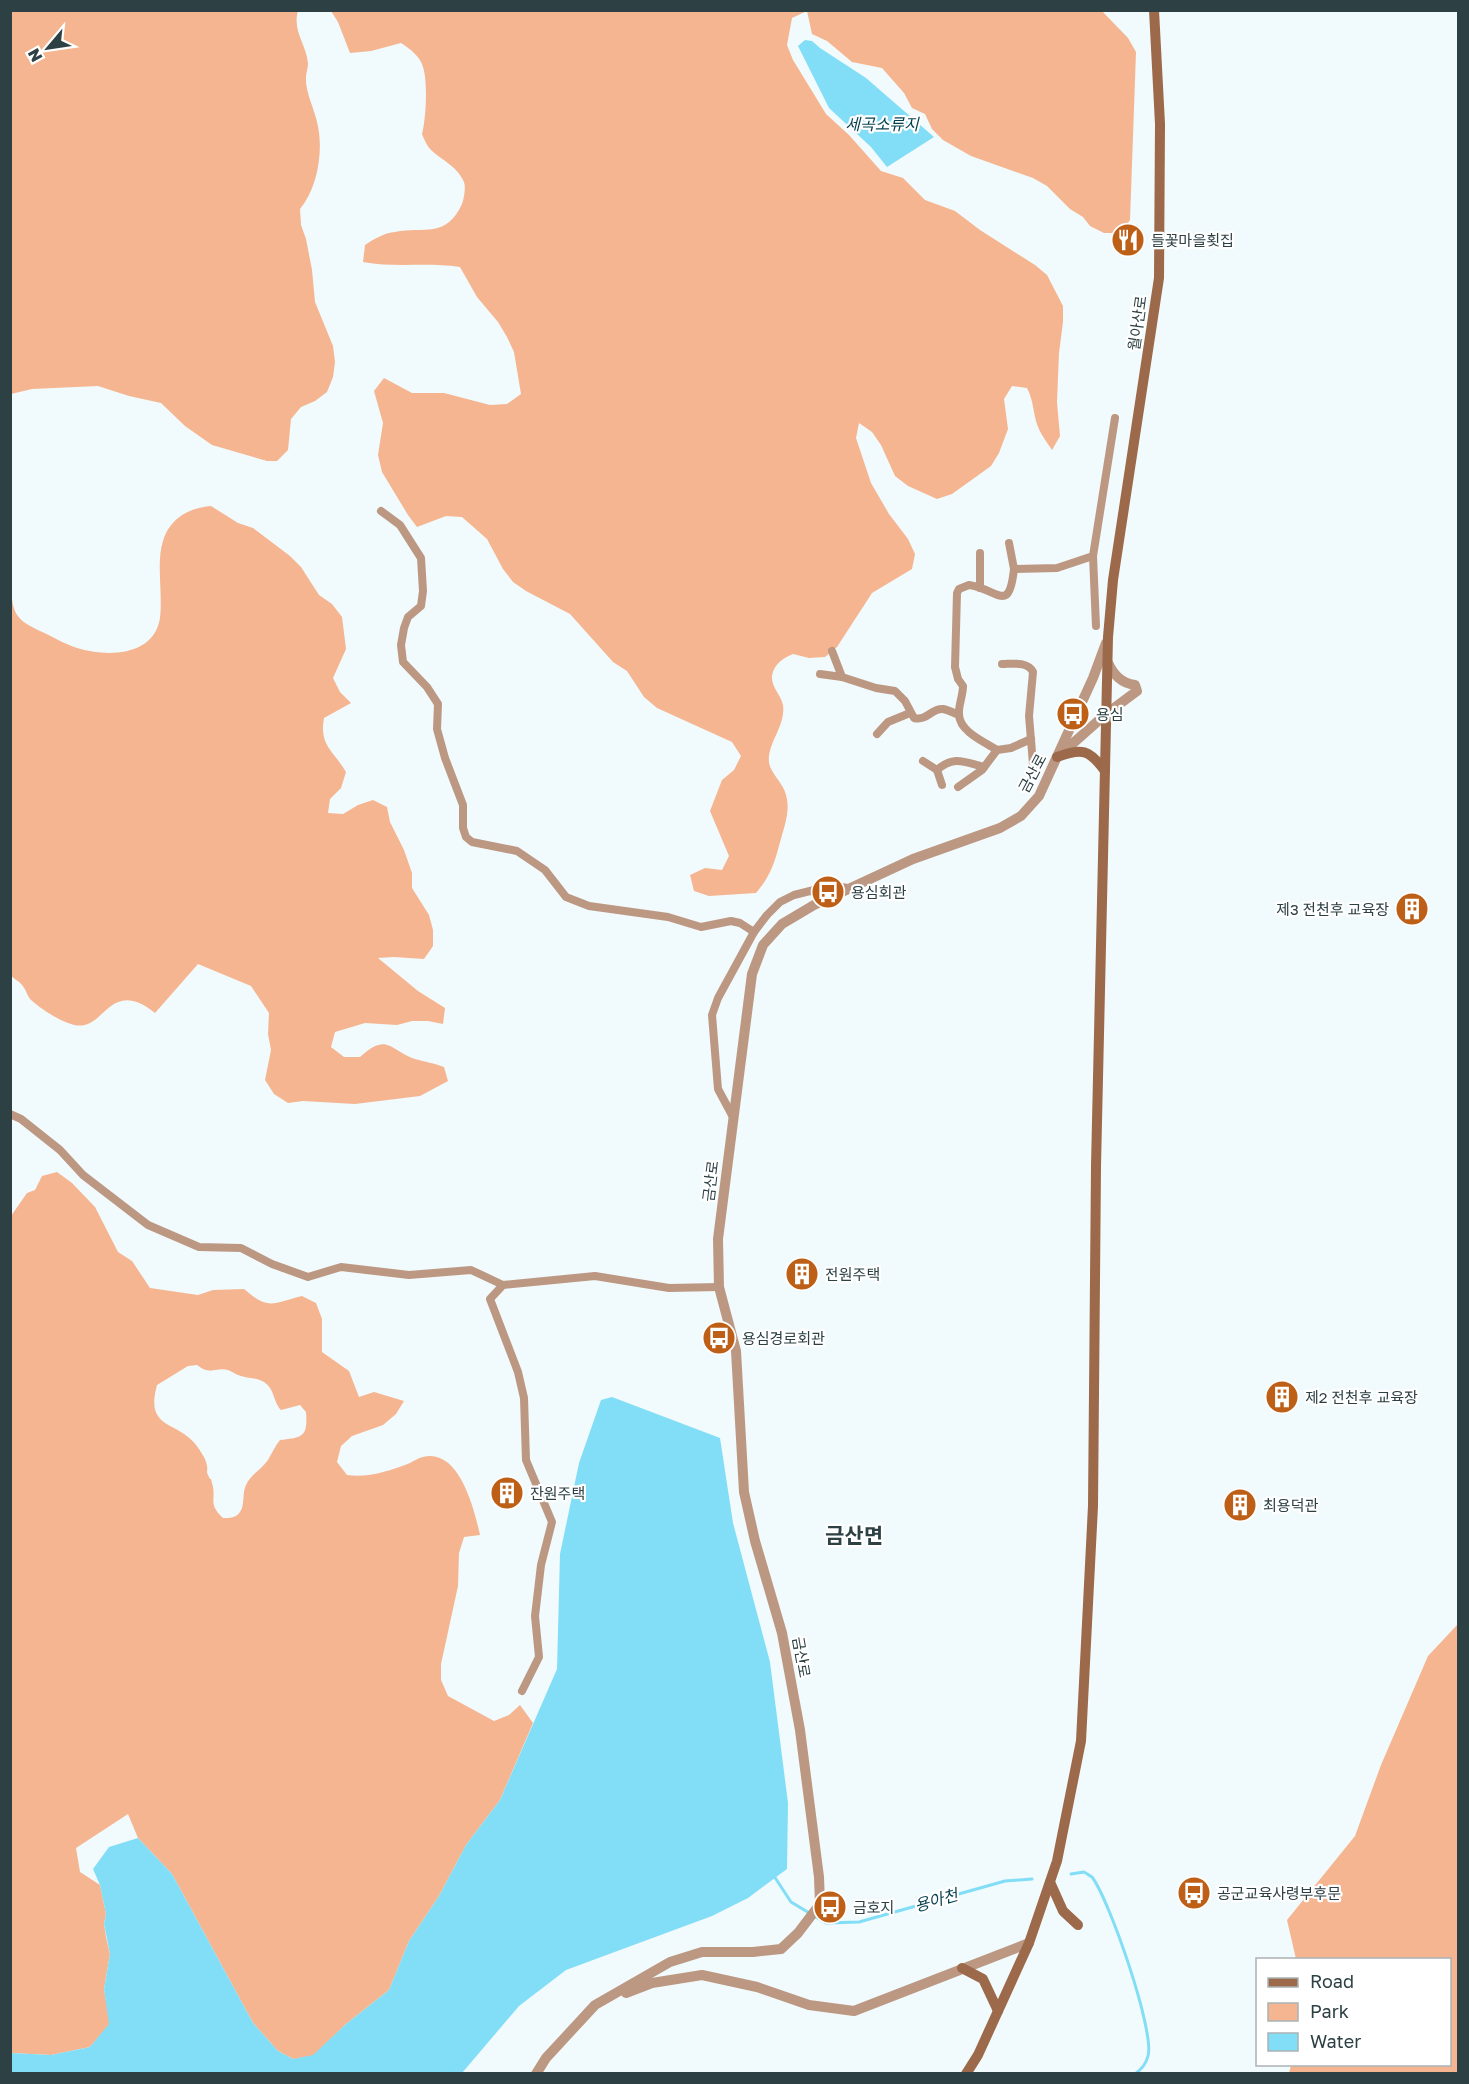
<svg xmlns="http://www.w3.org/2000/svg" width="1469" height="2084" font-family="'Golos Text','Noto Sans KR',sans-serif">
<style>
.green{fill:#f5b590;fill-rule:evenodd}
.water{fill:#82def6}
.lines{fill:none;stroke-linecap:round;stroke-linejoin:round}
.stream{stroke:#82def6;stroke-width:3}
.minor{stroke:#bc9883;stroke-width:8}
.tertiary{stroke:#bc9883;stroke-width:10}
.secondary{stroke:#9c694a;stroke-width:10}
.labels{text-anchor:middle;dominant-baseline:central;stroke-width:4.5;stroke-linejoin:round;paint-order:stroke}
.poi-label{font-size:15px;fill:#2d4044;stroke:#fff;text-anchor:start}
.street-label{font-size:15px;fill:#2d4044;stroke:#fff}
.water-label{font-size:16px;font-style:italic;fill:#023f4b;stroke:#fff}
.district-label{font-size:21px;font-weight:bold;fill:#2d4044;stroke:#fff}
</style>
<rect width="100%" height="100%" fill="#f1fafc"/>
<g class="green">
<path d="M10,11H298C292,32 307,45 308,64C308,68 306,73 306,77C305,92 314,108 317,122C324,149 318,188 300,209L301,225L306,239L312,270L315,302L333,346L335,362L333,377L327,392L315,401L301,407L291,419L288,450L277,461H267L212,445L185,426L161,403L129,396L98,386L32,389L11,394Z"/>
<path d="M331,11H1102L1128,38L1136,52L1130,220L1121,233H1104L1090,226L1083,217L1070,209L1047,186L1033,178L971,156L943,140L932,129L925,114L912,108L904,93L882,68L852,62L827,41L812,34L807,11L792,18L787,45L793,60L826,114L849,135L881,171L903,178L925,200L955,211L980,230L1035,265L1047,275L1063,306V322L1059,353L1057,402L1060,436L1052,450C1046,441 1039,432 1036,421C1033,409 1033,400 1027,388L1012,386L1004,399L1008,429L999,453L991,466L952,494L937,499L908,486L895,476L881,445L872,432L859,423L856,438L871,483L889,514L908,539L915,554L912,569L872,593L837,647L825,657L809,658L793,654C784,658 774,663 772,676C771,687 781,695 783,705C786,726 767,743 769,763C771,774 784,784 786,795C790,809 786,822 782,835C775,860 773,873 756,893L709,896L694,891L690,875L705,868L722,870L729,856L710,811L722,780L734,770L741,756L732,742L657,708L644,697L627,671L613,662L570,614L526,591L513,582L503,569L487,539L462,517L446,516L417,527L408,515L382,472L378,455L383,423L374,391L384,378L412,393H444L490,405L507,404L521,394L514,352L507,337L498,322L477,297L460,267C428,262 395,268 363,262L365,245C374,239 384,233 395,232C424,226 446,239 462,204C464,198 466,188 464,182C457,166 443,161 431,150C427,146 424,139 422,134C426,119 428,82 423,67C420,56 410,49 401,43L371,51L350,53L338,22Z"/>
<path d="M211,506L238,523L253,528L290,556L301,567L319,595L332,604L342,617L346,649L333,678L340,692L351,703L324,718C319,746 333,750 346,772L341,788L330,799L328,813L343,814L358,805L373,800L387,807L390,822L404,850L412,873V888L429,915L433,930V946L424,959L394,957L378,958L418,991L445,1008L443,1024L428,1021H412L397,1025L365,1023L335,1032L331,1047L344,1057H360C388,1032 389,1050 415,1059C425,1062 434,1063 444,1067L448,1081L420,1096L355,1104L303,1101L288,1103L274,1094L265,1080L271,1050L268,1034L269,1013L251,986L198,964L155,1013C107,975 105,1036 71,1024C58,1020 41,1009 31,1000C27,996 26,989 22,985C19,981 14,979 11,976V590C13,615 17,620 40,631C52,636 64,644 77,648C106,657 154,657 160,618C163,594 156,562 163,541C170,518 189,508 211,506Z"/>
<path d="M57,1172L72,1183L95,1207L118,1252L132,1261L150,1288L198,1295L213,1290L244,1289C269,1311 273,1303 302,1296L316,1303L322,1319V1352L349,1371L359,1397L374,1392L404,1401L396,1414L383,1425L352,1436L341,1446L337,1462L347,1475C368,1478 390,1471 410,1463C414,1461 418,1458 423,1457C459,1448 474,1508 480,1535L464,1537L459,1553L458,1586L441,1664V1680L448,1696L494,1721L509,1715L520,1705L533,1723L500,1800L466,1845L439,1896L409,1941L389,1990L346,2024L313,2056L293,2059L278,2051L253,2023L172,1874L138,1838L128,1814L76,1848L80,1872L100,1885L106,1914L104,1924L106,1937L110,1954L104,1989L110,2024L90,2047L51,2055L11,2053V1216L27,1193L35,1190L42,1176ZM197,1365C211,1376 214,1367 228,1370C233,1372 237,1375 241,1376C249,1379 257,1377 264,1382C275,1389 273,1402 281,1410L300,1405L306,1412C308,1438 302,1437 280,1440C275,1446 272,1453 268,1460C261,1470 251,1474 246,1485C242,1493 245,1505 240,1512C236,1518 230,1518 223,1518C207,1503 217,1499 212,1483C210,1474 212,1484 208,1475C206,1471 208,1470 207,1466C206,1459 202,1454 199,1449C180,1419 144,1432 157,1385L188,1366Z"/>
<path d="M1458,1624V2073H1289L1291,2065L1450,2064V1960L1296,1959L1287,1920L1355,1836L1381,1765L1428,1656Z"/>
</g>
<g class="water">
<path d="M805,40L812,41L820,48L866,78L934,137L887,167L871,147L829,108L798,46Z"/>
<path d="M612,1397L720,1438L733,1523L770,1662L788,1803L787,1869L748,1898L712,1916L566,1970L519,2006L462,2073H11V2053L51,2055L90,2047L109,2024L104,1989L110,1954L104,1924L106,1914L100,1885L93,1869L109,1847L138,1838L172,1874L253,2023L278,2051L293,2059L313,2055L346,2024L389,1990L409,1941L439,1896L466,1845L500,1800L557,1669L560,1554L579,1463L601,1400Z"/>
</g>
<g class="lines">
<g class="stream">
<path d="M1071,1874L1084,1872C1086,1873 1090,1876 1092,1877C1109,1899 1155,2031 1148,2056C1146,2064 1142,2069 1135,2074"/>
<path d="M774,1876L791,1902L826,1923L859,1922L1005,1881L1032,1879"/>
</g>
<g class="minor">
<path d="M381,511L400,525L421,558L423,591L421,606L408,617L404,628L401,645L403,662L427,687L438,704L437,729L445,758L463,805V828L466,837L472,842L517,851L545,870L566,897L589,906L668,917L701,927L731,921L740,923L754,932"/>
<path d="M1009,543L1014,569"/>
<path d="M980,553V588"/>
<path d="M1096,626L1093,556L1115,418"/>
<path d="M832,651L842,677L876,688L895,691L905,701L914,718C928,721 931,708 943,709C948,710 954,713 959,715"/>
<path d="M1002,664C1012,664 1028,661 1033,672L1029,716L1034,776"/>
<path d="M820,674L842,677"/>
<path d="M877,734L888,722L910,713"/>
<path d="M1031,739L1011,748L997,750C985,742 960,732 959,715C958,706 963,696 963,686L958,679L955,667L957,593L959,589L969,585C998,589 1009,615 1014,569L1057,568L1093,556"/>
<path d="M923,761L937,770"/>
<path d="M942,785L937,770C954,755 964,762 984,767"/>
<path d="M958,787L982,770L997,750"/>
<path d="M10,1114L21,1119L60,1150L83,1175L148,1225L199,1247L241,1248L272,1264L308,1277L341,1267L409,1275L471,1270L503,1285"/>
<path d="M733,1117L718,1089L712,1015L718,998L754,932L767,915L780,902L794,895L822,888L841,887L848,888"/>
<path d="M522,1691L539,1657L535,1616L541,1565L552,1522L526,1460L524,1398L518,1372L490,1299L503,1285L595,1276L669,1288L719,1287"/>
</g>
<g class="tertiary">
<path d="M1062,753L1106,714L1137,691L1135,685C1121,683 1114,675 1108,663"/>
<path d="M626,1993L652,1983L702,1975L757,1987L809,2005L854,2011L1029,1943"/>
<path d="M536,2074L546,2058L595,2005L670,1962L702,1952H753L781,1949L798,1933L820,1904L819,1877L800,1730L782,1633L755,1541L744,1492L736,1351L719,1287L718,1239L752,974L763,945L782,924L814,905L913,859L1000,828L1021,816L1039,796L1093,678L1106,643"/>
</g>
<g class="secondary">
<path d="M1057,757C1082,748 1089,749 1105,771"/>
<path d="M1050,1882L1063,1911L1078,1925"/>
<path d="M962,1968L983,1979L998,2011"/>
<path d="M966,2074L978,2055L1029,1943L1057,1861L1081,1741L1093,1506L1096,1166L1108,637L1113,580L1159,278L1160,124L1154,10"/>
</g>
</g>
<defs>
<symbol id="restaurant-disc" viewBox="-11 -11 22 22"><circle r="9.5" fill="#bd5f16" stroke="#fff"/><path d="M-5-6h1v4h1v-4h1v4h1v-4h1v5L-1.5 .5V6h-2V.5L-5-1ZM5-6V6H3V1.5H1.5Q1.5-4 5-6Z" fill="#fff"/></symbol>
<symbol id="bus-disc" viewBox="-11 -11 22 22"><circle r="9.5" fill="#bd5f16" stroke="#fff"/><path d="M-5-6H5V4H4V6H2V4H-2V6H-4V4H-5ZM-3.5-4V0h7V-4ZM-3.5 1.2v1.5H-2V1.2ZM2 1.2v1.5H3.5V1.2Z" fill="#fff"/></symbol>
<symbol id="building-disc" viewBox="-11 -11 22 22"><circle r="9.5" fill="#bd5f16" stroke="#fff"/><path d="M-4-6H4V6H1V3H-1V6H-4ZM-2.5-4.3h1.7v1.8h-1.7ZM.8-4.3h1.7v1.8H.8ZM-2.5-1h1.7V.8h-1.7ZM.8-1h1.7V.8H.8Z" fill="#fff"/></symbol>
</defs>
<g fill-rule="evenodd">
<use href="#restaurant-disc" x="1109" y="221" width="38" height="38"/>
<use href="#bus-disc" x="1054" y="695" width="38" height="38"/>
<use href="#bus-disc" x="809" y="873" width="38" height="38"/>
<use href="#building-disc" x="1393" y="890" width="38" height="38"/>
<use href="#building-disc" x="783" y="1255" width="38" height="38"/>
<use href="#bus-disc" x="700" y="1319" width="38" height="38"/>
<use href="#building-disc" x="1263" y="1378" width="38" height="38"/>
<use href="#building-disc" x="488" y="1474" width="38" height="38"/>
<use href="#building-disc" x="1221" y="1486" width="38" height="38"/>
<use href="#bus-disc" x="1175" y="1874" width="38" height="38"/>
<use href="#bus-disc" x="811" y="1888" width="38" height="38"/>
</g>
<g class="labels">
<g class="poi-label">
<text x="1151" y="240">들꽃마을횟집</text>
<text x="1096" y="714">용심</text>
<text x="851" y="892">용심회관</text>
<text x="1389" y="909" text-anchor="end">제3 전천후 교육장</text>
<text x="825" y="1274">전원주택</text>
<text x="742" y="1338">용심경로회관</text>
<text x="1305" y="1397">제2 전천후 교육장</text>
<text x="530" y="1493">잔원주택</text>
<text x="1263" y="1505">최용덕관</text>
<text x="1217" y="1893">공군교육사령부후문</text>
<text x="853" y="1907">금호지</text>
</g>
<g class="street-label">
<text transform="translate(1137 323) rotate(-82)">월아산로</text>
<text transform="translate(1032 773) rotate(-62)">금산로</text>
<text transform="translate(710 1181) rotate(-83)">금산로</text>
<text transform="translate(802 1657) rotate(80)">금산로</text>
</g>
<g class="water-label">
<text x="882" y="124">세곡소류지</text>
<text transform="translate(936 1900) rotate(-16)">용아천</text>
</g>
<g class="district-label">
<text x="854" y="1535">금산면</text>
</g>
</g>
<rect width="1469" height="2084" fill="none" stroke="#2d4044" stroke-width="24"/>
<rect x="1256" y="1958" width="195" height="108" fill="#ffffff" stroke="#abb3b4" stroke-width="1.5"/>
<rect x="1268" y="1978" width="30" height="9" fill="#9c694a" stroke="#abb3b4" stroke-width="1.5"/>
<text x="1310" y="1988" font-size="18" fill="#2d4044">Road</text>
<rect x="1268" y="2003" width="30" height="18" fill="#f5b590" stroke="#abb3b4" stroke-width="1.5"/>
<text x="1310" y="2018" font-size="18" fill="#2d4044">Park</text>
<rect x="1268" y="2033" width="30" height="18" fill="#82def6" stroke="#abb3b4" stroke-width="1.5"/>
<text x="1310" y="2048" font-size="18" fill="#2d4044">Water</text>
<g transform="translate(48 48) rotate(241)" stroke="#ffffff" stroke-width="4.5" paint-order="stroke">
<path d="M0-4.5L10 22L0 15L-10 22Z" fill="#2d4044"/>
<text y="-9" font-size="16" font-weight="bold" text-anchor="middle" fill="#2d4044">N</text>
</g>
</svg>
